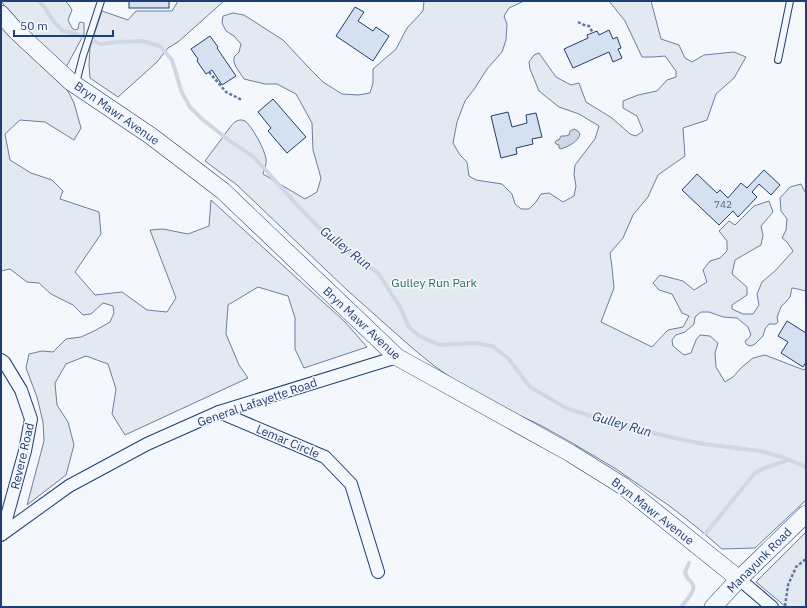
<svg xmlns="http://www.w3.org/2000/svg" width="807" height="608" font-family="'IBM Plex Sans',sans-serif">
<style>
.green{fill:#e3e9f0;stroke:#687fa3}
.water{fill:#cfd7e4;stroke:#687fa3}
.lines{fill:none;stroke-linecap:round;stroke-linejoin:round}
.stream{stroke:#cfd7e4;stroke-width:4}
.building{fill:#d5e0f0;stroke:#1d3f73}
.lane-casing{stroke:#1d3f73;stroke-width:8}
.street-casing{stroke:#1d3f73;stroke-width:14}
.secondary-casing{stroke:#1d3f73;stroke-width:18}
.path{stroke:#5e769c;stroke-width:2.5;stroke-dasharray:3 2;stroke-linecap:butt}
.lane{stroke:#f4f7fb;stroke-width:6}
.street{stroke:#f4f7fb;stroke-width:12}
.secondary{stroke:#f4f7fb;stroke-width:17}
.labels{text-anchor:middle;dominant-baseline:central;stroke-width:3;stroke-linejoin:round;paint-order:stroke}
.number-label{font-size:10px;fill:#4b6792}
.street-label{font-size:12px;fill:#1d3f73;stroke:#f4f7fb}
.park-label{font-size:12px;fill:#2c6c60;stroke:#f4f7fb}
.water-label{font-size:13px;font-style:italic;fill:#1d3f73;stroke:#f4f7fb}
</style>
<rect width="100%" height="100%" fill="#f4f7fb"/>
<g class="green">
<path d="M1,1H65L69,5L72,10L68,20L72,28L75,30L78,29L79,23L81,22L84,23V34L64,71L20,26Z"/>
<path d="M178,1H224L178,42L168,48L157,62L118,97L90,78L89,65L90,47L102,11L128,20L136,11H172Z"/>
<path d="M424,1H524L509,8L504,16L507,24L506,40L502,52L487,69L475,88L465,101L457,122L453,143L460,155L467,162L469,176L476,180L502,184L512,194L515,204L521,209H529L536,202L541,194L549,193L563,202L574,196L576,186L574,175L575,165L595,139L599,126L579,114L559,107L539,91L530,69L529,62L534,55L539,53L556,77L571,85L579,83L586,102L612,118L630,134L636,136L643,131L637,116L623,108V101L638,95L657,91L667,80L676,77V71L665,56L653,57H642L625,21L609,1H651L661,39L679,45L685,58L692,62L704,55L734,52L746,57L734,78L716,94L707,120L683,128L685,156L658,175L648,197L633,215L623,238L610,253L612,267L614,288L601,322L652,347L668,330L683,327L689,316L682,313L672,294L659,290L653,283L660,275L683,281L694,290L707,282L703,270L710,261L720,258L727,251V241L719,231L729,221L735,225L754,206L769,201L773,212L761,226L763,235L761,245L735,260L732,274L747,287V295L732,305V309L743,314H753L759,305L757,294L762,282L775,271L793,251L787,242L782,238L786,230L787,219L781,211L780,198L790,187L801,184L805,192L806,193V291L793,288H792L790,297L781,307L777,317L778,322L776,324H769L765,329L763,336L755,344L751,346L747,345L745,342L746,340H747L751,335L748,327L737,318L723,317L709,312H701L695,317L694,324L685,332L676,335L672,340L673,346L684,355L691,353L696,340L700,335L710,336L718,343L715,353L716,367L725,382L733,377L742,367L753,358L765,355L804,370L806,368V500L755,548L722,549L699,529L671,507L616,469L574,444L540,425L495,404L453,379L433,365L410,346L347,290L237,185L205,161L231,126C234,122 239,118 245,121C252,126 265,150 266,159C267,163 264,169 263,174L305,199L317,192L321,178L313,150L312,123L296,94L277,84H265L244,79L236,67L234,62V57L239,52L241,44L234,36L226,31L222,23L223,16L233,13L244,15L283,40L310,69L323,82L342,94L358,95L370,93L373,83V69L396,49L407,28L423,11Z"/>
<path d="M1,25L10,37L68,91L74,103L81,128L74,140L45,122L20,120L5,134L10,160L31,173L52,180L63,191L60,199L99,212L101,234L75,272L95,295L122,292L147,310L167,312L176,298L150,230L163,229L188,234L209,226L211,200L345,322L367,347L304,368L295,349V318L288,296L258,287L228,305L226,334L239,365L248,378L125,435L112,414L116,389L108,364L86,356L66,364L55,383L57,405L68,422L74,445L66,475L27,505L44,441L43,422L37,397L26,368L29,354L42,351L53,352L66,339L81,337L96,330L110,322L114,313L113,306L103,303L91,314L83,315L73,305L51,294L39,283L27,282L10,269L1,271Z"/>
<path d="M806,532V607H786L756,582Z"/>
</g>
<path class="water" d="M574,129L578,131L580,134C578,142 569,146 561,149L559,148V145L556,144L555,142L557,140H559L561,136H565L569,135L570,131Z"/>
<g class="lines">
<g class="stream">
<path d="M39,1L45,8L55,23L63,31L76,34L101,44L117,42L142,41L160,46L172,60L182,93L190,107L202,119L231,142L254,157L297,205L328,237L360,261L378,273L400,307L409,327L419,336L440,345L475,343L492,346L508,358L530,387L568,409L618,424L674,438L704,444L760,451L782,457L806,467"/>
<path d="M706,533L755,473L765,468L788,460"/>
<path d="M681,607C685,602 696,591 693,585C691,579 687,581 685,572L689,563"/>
</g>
</g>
<g class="building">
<rect x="129" y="1" width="40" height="7"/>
<path d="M355,7L364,12L358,21L373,31L376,27L389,36L373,61L336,36Z"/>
<path d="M609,30L613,39L617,37L621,48L618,49L622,58L613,62L609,52L573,68L564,49L588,38L587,35L597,31L599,35Z"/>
<path d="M210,36L218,47L217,48L236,76L222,85L212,70L206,74L197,61L198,59L191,49Z"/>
<path d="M273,99L306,137L287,153L268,131L271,128L258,112Z"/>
<path d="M508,112L512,127L527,123L526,115L536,113L542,137L532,139L533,144L516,148L517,154L501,158L491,116Z"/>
<path d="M764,170L780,185L771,195L759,184L752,192L757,197L738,217L733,211L719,225L682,190L697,174L717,193L720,190L728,198L741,183L747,188Z"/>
<path d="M787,321L806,333V362L803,367L781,353L788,342L778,336Z"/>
</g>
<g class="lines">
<defs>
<g id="lane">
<path d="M778,60L790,1"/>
<path d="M76,83L83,56L101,1"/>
</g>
<g id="street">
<path d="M1,360L4,362L21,390L31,419L25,451L2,534"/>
<path d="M219,412L325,457L351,484L378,572"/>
<path d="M1,535L69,486L147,444L219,412L397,357"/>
<path d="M739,579L772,607"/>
</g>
<g id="secondary">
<path d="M1,14L16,31L71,82L151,136L223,191L397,357L570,453L623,486L739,579"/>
<path d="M713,607L739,579L806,514"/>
</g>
</defs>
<use href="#lane" class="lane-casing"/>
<use href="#street" class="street-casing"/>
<use href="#secondary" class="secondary-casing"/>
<g class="path">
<path d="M578,22L584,25L589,26L593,33"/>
<path d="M209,72L226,92L242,100"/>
<path d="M785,606L788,585L796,567L806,559"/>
</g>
<use href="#lane" class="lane"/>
<use href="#street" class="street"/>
<use href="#secondary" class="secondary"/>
</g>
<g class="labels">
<g class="number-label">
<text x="723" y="204">742</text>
</g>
<g class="street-label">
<text transform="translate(117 113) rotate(35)">Bryn Mawr Avenue</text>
<text transform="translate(362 323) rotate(43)">Bryn Mawr Avenue</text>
<text transform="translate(257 402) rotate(-19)">General Lafayette Road</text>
<text transform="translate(288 441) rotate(23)">Lemar Circle</text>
<text transform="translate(22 456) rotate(-77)">Revere Road</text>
<text transform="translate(653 511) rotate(38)">Bryn Mawr Avenue</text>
<text transform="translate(759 560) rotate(-45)">Manayunk Road</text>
</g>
<g class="park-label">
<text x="434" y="282">Gulley Run Park</text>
</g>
<g class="water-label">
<text transform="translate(346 248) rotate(38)">Gulley Run</text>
<text transform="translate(622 424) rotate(16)">Gulley Run</text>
</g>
</g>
<rect width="807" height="608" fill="none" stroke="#1d3f73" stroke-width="4"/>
<path d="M14 30v6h99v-6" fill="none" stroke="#1d3f73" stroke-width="2"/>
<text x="20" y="30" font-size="12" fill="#1d3f73" stroke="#f4f7fb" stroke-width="3" paint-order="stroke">50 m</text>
</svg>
